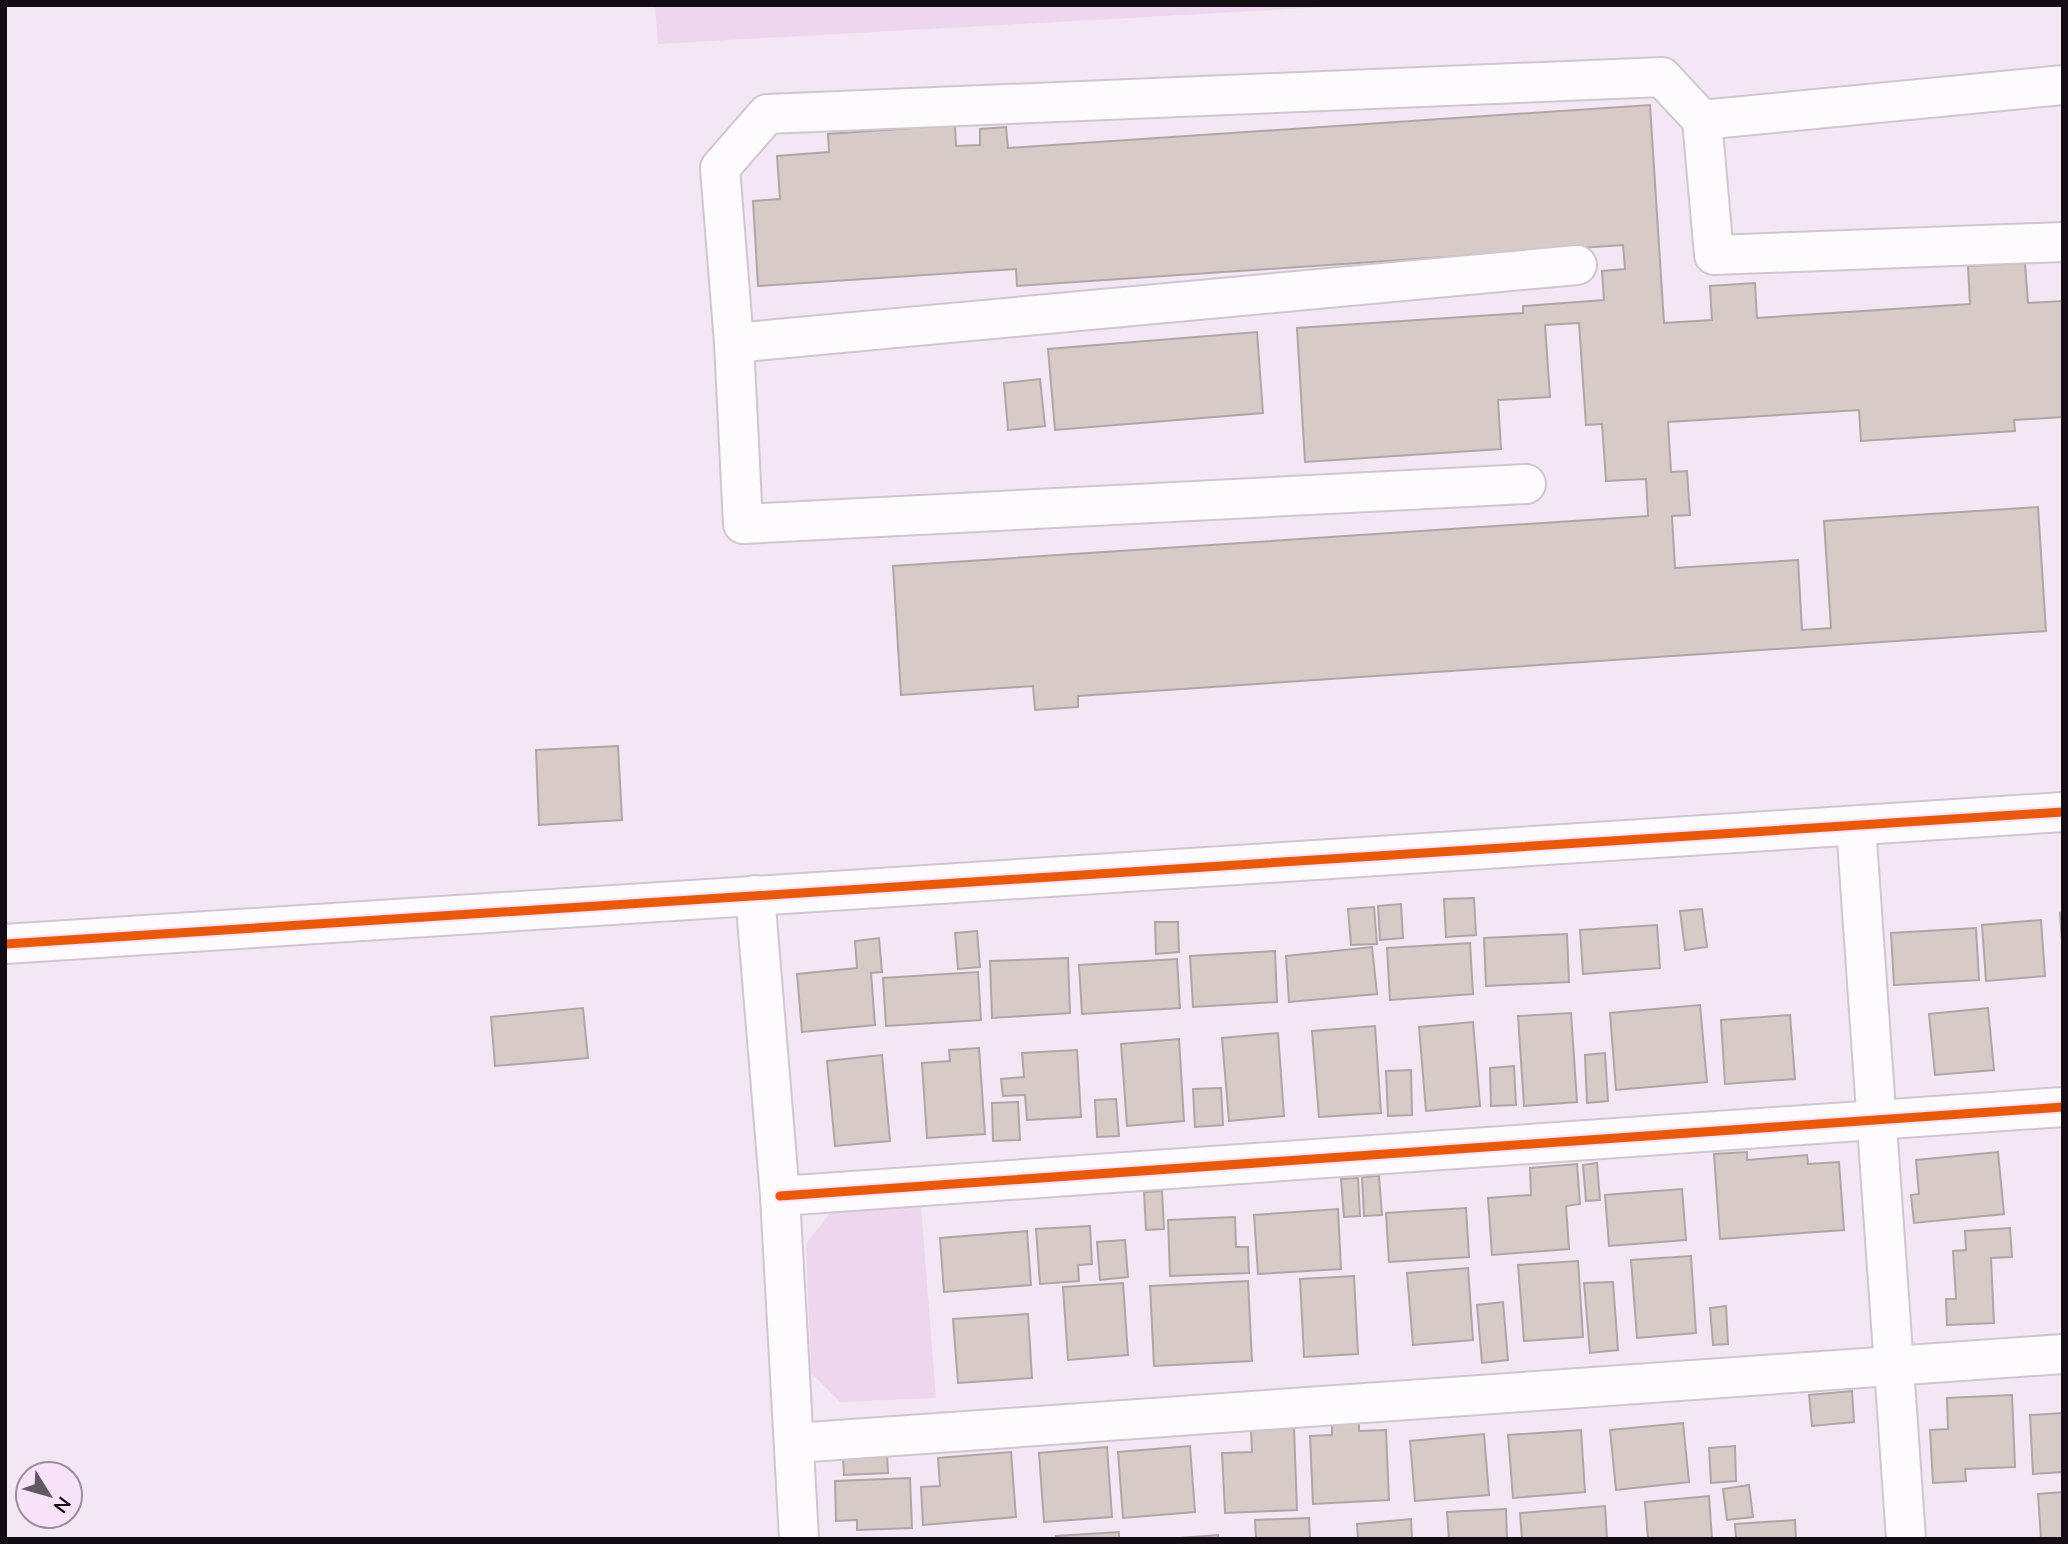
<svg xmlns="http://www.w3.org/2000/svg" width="2068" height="1544" font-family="Mulish,sans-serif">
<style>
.green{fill:#edd6ee}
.building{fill:#d8cac6;stroke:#afa6a8;stroke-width:2}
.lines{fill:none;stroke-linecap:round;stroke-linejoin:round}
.minor-casing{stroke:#d0c6d0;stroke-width:42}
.minor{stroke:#fdfbfd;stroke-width:38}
.cycleway-casing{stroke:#f8e2f9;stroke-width:13}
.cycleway{stroke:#e8590c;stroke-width:9}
</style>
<rect width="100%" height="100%" fill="#f3e7f4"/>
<g class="green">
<path d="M655,5H1361L658,44Z"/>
<path d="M921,1207L936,1398L840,1402L811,1373L806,1244L830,1213Z"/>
</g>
<g class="building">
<path d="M1650,105L1664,323L1712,320L1710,286L1755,283L1757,318L1970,304L1968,266L2025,263L2028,303L2063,301V417L2014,420L2015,431L1861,441L1859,410L1668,422L1671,472L1687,471L1690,515L1672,516L1675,568L1798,560L1802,630L1831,628L1824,521L2038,507L2046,631L1078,696V707L1035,710L1033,686L901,695L893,566L1648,516L1646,479L1606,481L1602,424L1586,425L1579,323L1545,325L1550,397L1498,400L1501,449L1305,462L1297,328L1523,313V306L1604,300L1602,271L1625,269L1623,245L1017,286L1016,269L758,286L753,201L780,199L777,156L829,152L828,134L955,125L956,146L980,145V129L1006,127L1008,148Z"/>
<path d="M1257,332L1263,413L1055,430L1048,349Z"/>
<path d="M1040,379L1045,426L1008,430L1004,383Z"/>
<path d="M618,746L622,820L539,825L536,750Z"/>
<path d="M1474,898L1476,935L1446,937L1444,899Z"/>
<path d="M1401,904L1403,938L1380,940L1378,906Z"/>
<path d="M1374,907L1377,944L1351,945L1348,909Z"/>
<path d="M1702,909L1707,947L1685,950L1680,911Z"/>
<path d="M2063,912V955L2060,913Z"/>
<path d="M2041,920L2045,976L1986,981L1982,925Z"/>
<path d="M1155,922H1178L1179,952L1156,954Z"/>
<path d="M1657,925L1660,968L1583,974L1580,930Z"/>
<path d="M1976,928L1979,980L1894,985L1891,933Z"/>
<path d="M977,931L980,967L958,969L955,933Z"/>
<path d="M1567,934L1569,982L1486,986L1484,938Z"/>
<path d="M879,938L882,972L871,973L875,1025L802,1032L797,974L857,968L855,941Z"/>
<path d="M1470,943L1473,994L1390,1000L1387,948Z"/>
<path d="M1372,947L1377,994L1289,1002L1286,956Z"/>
<path d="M1275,951L1277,1002L1193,1007L1190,956Z"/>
<path d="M1068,958L1070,1013L992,1018L990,961Z"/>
<path d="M1177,959L1180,1008L1082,1014L1079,965Z"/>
<path d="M978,972L981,1020L886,1026L883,978Z"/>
<path d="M1700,1005L1707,1082L1616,1090L1610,1013Z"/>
<path d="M583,1008L588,1058L495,1066L491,1017Z"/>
<path d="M1988,1008L1994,1070L1935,1075L1929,1014Z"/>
<path d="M1571,1013L1577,1102L1524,1106L1518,1016Z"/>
<path d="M1790,1015L1795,1079L1725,1084L1721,1020Z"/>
<path d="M1473,1022L1480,1106L1426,1111L1419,1027Z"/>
<path d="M1375,1026L1381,1113L1319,1117L1312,1031Z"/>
<path d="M1278,1033L1284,1116L1229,1121L1222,1038Z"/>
<path d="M1179,1039L1184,1121L1127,1126L1121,1044Z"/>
<path d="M979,1048L985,1134L927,1138L922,1063L950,1061L949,1050Z"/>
<path d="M1077,1050L1081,1117L1027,1120L1025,1095L1003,1096L1001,1079L1024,1077L1022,1053Z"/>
<path d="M1605,1053L1608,1101L1587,1103L1585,1055Z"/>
<path d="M882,1055L890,1141L835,1146L827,1061Z"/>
<path d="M1514,1066L1516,1105L1491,1106L1490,1068Z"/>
<path d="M1411,1070L1412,1115L1388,1116L1386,1071Z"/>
<path d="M1221,1088L1223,1125L1195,1127L1193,1089Z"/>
<path d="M1116,1099L1119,1136L1097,1137L1095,1100Z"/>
<path d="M1018,1102L1020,1140L993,1141L992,1103Z"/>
<path d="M1747,1152V1160L1807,1155L1808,1164L1839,1162L1844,1230L1720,1239L1714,1154Z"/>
<path d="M1998,1152L2004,1214L1914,1223L1911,1195L1919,1194L1916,1160Z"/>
<path d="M1597,1163L1600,1200L1586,1201L1583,1165Z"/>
<path d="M1577,1164L1580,1204L1566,1206L1569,1249L1492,1255L1488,1198L1531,1195L1530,1168Z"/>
<path d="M1379,1176L1382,1215L1364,1216L1362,1177Z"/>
<path d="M1358,1178L1360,1216L1344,1217L1341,1179Z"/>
<path d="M1682,1189L1686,1240L1609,1246L1605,1195Z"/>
<path d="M1162,1191L1164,1229L1146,1230L1144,1192Z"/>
<path d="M1466,1208L1469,1257L1389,1262L1386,1213Z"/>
<path d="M1338,1209L1341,1269L1258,1274L1254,1215Z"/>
<path d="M1235,1217L1236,1247H1248L1249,1273L1170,1276L1168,1220Z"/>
<path d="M1090,1226L1092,1264L1078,1265L1079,1281L1040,1284L1036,1229Z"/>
<path d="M2010,1228L2012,1257L1991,1258L1994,1323L1947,1325L1946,1299H1956L1953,1251L1966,1250L1965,1231Z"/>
<path d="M1027,1231L1031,1285L944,1292L940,1238Z"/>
<path d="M1125,1240L1128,1277L1100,1280L1097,1242Z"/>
<path d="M1691,1256L1696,1333L1637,1338L1631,1260Z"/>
<path d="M1578,1261L1583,1337L1524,1341L1518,1265Z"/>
<path d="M1468,1268L1473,1340L1413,1345L1407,1273Z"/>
<path d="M1354,1276L1358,1354L1304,1357L1300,1279Z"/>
<path d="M1248,1281L1252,1361L1154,1366L1150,1286Z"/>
<path d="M1613,1282L1618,1350L1590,1353L1584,1283Z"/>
<path d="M1123,1283L1128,1355L1068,1360L1063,1287Z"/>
<path d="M1503,1302L1508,1360L1482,1363L1477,1305Z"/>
<path d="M1726,1306L1728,1344L1713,1345L1710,1308Z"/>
<path d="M1028,1314L1032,1378L958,1383L953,1319Z"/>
<path d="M1852,1391L1854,1422L1812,1426L1809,1395Z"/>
<path d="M2012,1395L2015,1467L1965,1469L1966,1481L1933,1483L1930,1430L1948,1429L1947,1398Z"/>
<path d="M2063,1413V1472L2033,1474L2030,1415Z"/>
<path d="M1359,1421V1431L1386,1430L1389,1500L1313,1504L1310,1436L1332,1435V1422Z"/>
<path d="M1683,1423L1689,1482L1616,1490L1610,1430Z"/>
<path d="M1294,1428L1297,1510L1225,1513L1222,1453L1252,1452L1251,1430Z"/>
<path d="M1581,1430L1585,1492L1513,1498L1508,1435Z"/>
<path d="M1484,1434L1489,1495L1415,1501L1410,1441Z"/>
<path d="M1190,1446L1195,1512L1123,1518L1118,1452Z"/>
<path d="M1735,1446L1736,1481L1711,1483L1709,1448Z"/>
<path d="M1107,1447L1112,1517L1044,1522L1039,1453Z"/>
<path d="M1011,1452L1016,1517L923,1525L921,1487L940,1486L938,1458Z"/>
<path d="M887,1455L888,1473L844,1475L843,1458Z"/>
<path d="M910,1478L912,1528L857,1530V1520L836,1521L835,1481Z"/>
<path d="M1749,1485L1753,1517L1727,1520L1723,1489Z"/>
<path d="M2063,1492V1539H2041L2038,1494Z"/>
<path d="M1709,1496L1712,1539H1648L1645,1502Z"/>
<path d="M1605,1506L1607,1539H1522L1520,1513Z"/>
<path d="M1506,1509L1507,1539H1449L1447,1512Z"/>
<path d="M1309,1518L1310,1539H1256L1255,1520Z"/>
<path d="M1411,1519L1412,1539H1358L1357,1524Z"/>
<path d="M1795,1520L1796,1539H1736L1735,1524Z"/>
<path d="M1119,1532V1539H1057L1056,1536Z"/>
<path d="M1218,1535V1539H1166Z"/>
</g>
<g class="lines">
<defs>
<g id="minor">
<path d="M2063,85L1702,120L1714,255L2063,242"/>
<path d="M1577,265L734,343L720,168L767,114L1662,77L1702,120"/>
<path d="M734,343L743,524L1526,484"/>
<path d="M1856,826L1906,1539"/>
<path d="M755,895L780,1196L799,1539"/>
<path d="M5,944L2063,812"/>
<path d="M780,1196L2063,1107"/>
<path d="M795,1443L2063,1354"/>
</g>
</defs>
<use href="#minor" class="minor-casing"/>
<use href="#minor" class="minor"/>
<defs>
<g id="cycleway">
<path d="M5,944L2063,812"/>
<path d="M780,1196L2063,1107"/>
</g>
</defs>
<use href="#cycleway" class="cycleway-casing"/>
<use href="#cycleway" class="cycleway"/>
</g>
<rect width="2068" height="1544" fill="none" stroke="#130c14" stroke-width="14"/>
<g transform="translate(49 1495) rotate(127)"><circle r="33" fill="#f8e2f9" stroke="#9c8c9d" stroke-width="2"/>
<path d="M0-5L12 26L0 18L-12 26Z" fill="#615962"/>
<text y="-10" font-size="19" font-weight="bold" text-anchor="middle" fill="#130c14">N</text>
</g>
</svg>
